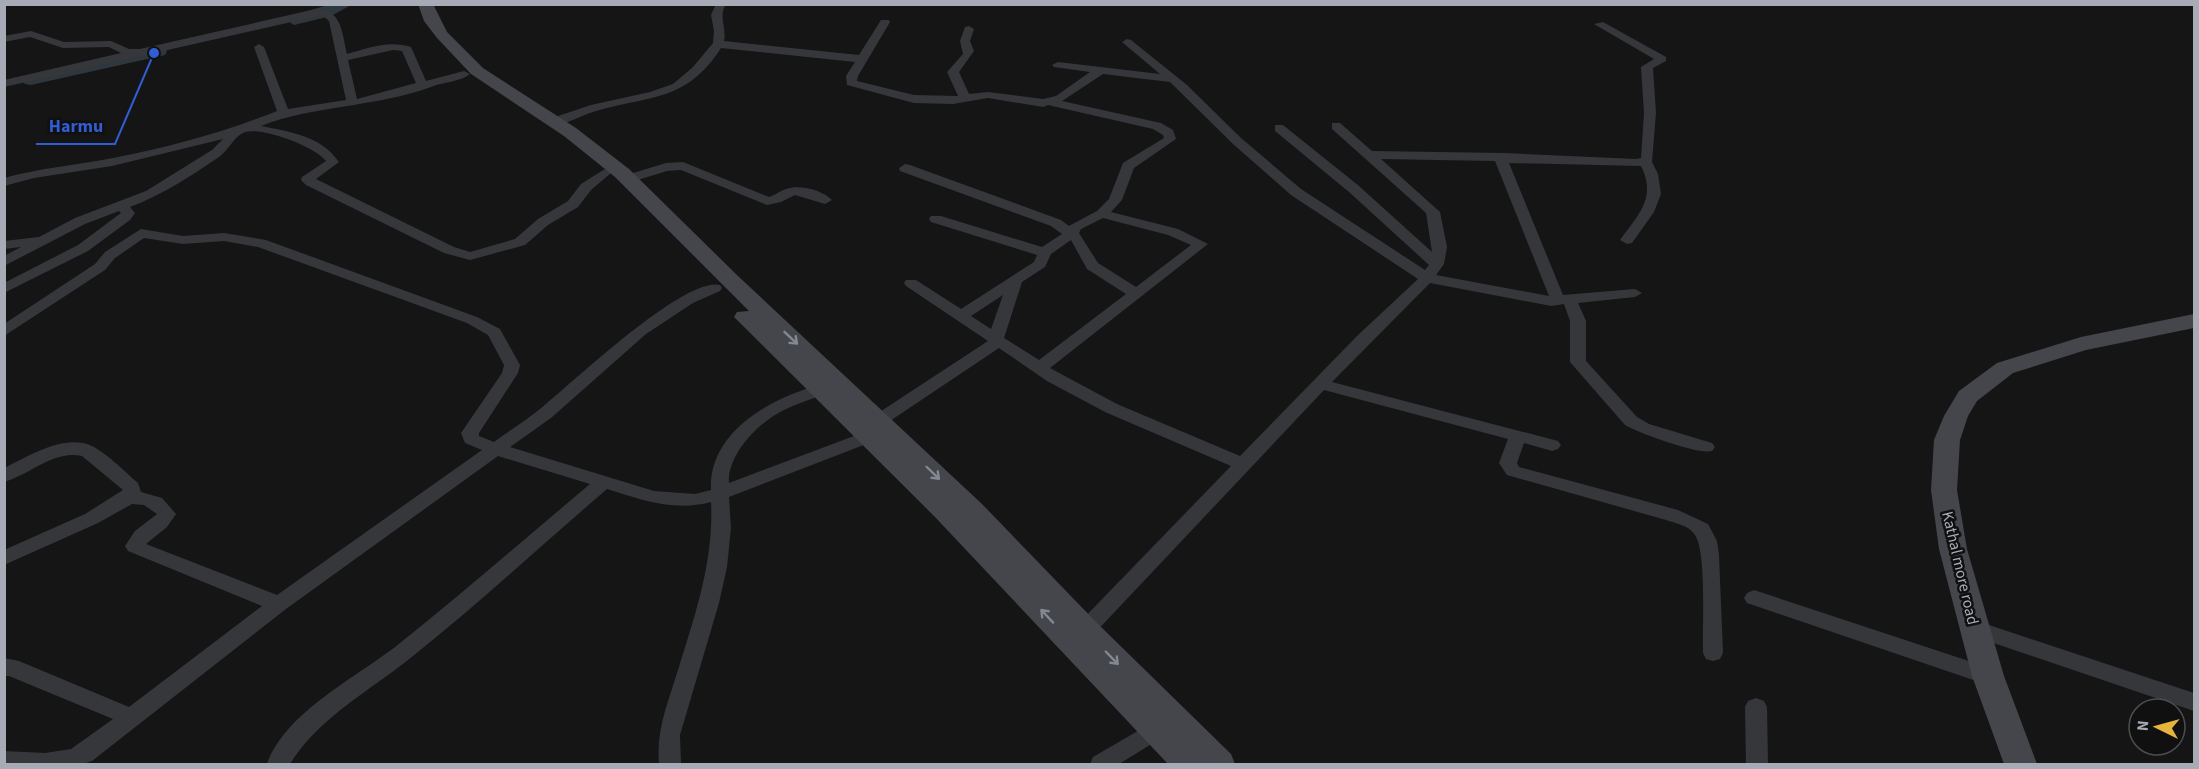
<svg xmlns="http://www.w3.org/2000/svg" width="2199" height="769" font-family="'Source Sans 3',sans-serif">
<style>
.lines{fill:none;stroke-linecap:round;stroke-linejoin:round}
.river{fill:#2f373e;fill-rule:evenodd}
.street{fill:#36373b;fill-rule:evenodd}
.secondary{fill:#44464b;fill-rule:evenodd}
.oneway{stroke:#848891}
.labels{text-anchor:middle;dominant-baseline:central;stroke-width:5;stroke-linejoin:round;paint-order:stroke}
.street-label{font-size:16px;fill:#a7abb6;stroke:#101011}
.leader{fill:none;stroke:#325cd3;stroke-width:2}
.callout-dot{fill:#325cd3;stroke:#101011;stroke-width:2}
.callout-label{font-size:18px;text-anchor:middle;font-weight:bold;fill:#325cd3;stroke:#101011;stroke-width:5;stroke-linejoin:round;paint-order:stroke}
</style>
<rect width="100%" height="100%" fill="#151516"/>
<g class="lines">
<g class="river">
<path d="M331,4H353L331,16L294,25L286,20L288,17Z"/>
<path d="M159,46L165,47L167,51L165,55L31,85L25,84L22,80L25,76Z"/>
</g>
<g class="street">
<path d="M716,4H726C718,17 727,28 724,41L859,55L881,20H889L890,22L858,76L857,81L914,95L958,96L947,72L963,54L960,41L965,27L969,26L974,29L970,41L974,51L959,72L969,94L988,92L1043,99L1056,96L1090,72L1054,67L1052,65L1058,62L1160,74L1122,42L1127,39L1131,40L1187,85L1241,138L1301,189L1425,270L1429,265L1349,192L1275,131V125H1283L1359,186L1432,252L1426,213L1332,129V123H1340L1372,151L1504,153L1636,159L1641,158L1644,113L1641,67L1654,59L1594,24L1603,22L1666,57V61L1653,68L1656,113L1652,162L1658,174L1661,194L1654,212L1632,243L1627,244L1620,240C1638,215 1657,198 1641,166L1509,163L1563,295L1635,289L1642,293L1635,297L1578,303L1586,321V361L1637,417L1649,424L1712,443L1715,447L1712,451C1698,455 1639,433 1625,425L1570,362V321L1564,304L1551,306L1430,283L1332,382L1558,441L1561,445L1558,449L1552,451L1524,443L1517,463L1519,467L1678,510L1708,524L1717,541L1719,555L1723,653L1720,659L1713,661L1706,659L1703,653C1702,629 1707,553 1695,535C1690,526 1675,523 1666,520L1507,475L1499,463L1508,439L1324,390L1092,636L1085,638L1078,636L1075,630L1078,624L1231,466L1105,412L1047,381L999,348L884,425H872L869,421L872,417L988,341L906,286L904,283L906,280H916L961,309L1034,262L1037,255L931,222L929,219L931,216H941L1042,247L1062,234L1051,226L900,171L899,168L905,164L910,165L1061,220L1069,226L1097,211L1109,199L1123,163L1164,138L1163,135L1153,129L1048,105L1043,107L988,98L953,104L914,103L847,85L846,76L855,62L721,48C686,103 648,95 593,112C580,116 562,127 549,125V119L591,105L650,92L673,84L693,67L713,43L714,31L711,15ZM1103,74L1170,82L1233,144L1291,195L1418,279L1357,336L1240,456L1117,404L1050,368L1208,244L1178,229L1111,212L1122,200L1134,168L1176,139L1173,130L1161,123L1062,101ZM1381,159L1495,161L1549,296L1436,275L1444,264L1447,247L1440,212ZM1103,218L1168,235L1191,245L1136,287L1098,263L1079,233L1081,229ZM1071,240L1087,269L1126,294L1039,360L1004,338L1022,282L1045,267L1051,254ZM1003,295L991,329L971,316Z"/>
<path d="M316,9C342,9 342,33 347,54C368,48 389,40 411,47L426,81L464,71L470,74C460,82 443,82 431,87C377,107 315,105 261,126C291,132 321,136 339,162L316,179L454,247L470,252L515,239L538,219L568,201L581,184L605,169L611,173L591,190L578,207L548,225L525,245L470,260L444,253L306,185L301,180L302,177L326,161C314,146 263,127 245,132C234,136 229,150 219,157C191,176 162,195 130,207L135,213L130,220L88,251L4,293V283L78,245L121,213L119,211L85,224L4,266V256L21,247L4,249V241L39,237L75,218L146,191L212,150L223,139L112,166L34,178L4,186V178C40,168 77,165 113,158C170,147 224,132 277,111L254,47L259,44L264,47L288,109L346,100L329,21L322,15L4,87V80L121,53L109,47L63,48L30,37L4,42V36L31,31L64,42L111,41L129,49H140ZM393,50L402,51L416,83L357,99L348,60Z"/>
<path d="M683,162L769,197C775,195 780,191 786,189C800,184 822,190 832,200L825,204L795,195L781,202L767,205L681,170L667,171L628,183L621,179L623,176L666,163Z"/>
<path d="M141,229L183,236L224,233L266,240L477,317L500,329L520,365L518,373L479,433V436L494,442C509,431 525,421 540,409C570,385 684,276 720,285L722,288L720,291L693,303L646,334L551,418L510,447L654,491L695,494L711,490C708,432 772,397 820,385L826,386L828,390L826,394C811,399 796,404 782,411C758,423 727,455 729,483L862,433H874L877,437L874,441L729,497L731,528L727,567L719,603L680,735L681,764H659C656,729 668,703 678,670C695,615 714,561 711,502C674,512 642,500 607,489C542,545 479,603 413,656C370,691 319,717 290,764H267C286,711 358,677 400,643C465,591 527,537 590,484L498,456L286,609L92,761L83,764H4V751L45,753L71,749L113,719L9,676H4V658L19,661L129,707L262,606L128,551L125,546L135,531L157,514L144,505L132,504L98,523L4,565V550L85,514L123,490L82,456C53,450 30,475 4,482V468C29,456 66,432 94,447C110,456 124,471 138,483L141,492L162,498L176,514L167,527L146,544L277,595L482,450L465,443L461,433L502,373L504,365L488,335L467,323L258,247L224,241L183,244L144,238L115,258L105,270L4,336V324L95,264L105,252Z"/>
<path d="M1754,590L1996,670L1999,676L1996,682L1988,685L1747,603L1744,598L1747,593Z"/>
<path d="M1974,620L2194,693V711L1967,634L1964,628L1967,622Z"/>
<path d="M1756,698L1764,701L1767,707L1768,764H1746L1745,707L1748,701Z"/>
<path d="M1155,721L1163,723L1166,730L1163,737L1119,764H1090L1093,757Z"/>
</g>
<g class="secondary">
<path d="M418,4H433L447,32L483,68L576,128L629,169L738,276L982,504L1096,622L1231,754L1235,764H1168L934,516L734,317L737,312L749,311L615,177L564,136L471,74L437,38L424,21Z"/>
<path d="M2194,314V328L2086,350L2013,373L1977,401L1968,416L1960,440L1957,490L1967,549L2004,676L2037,764H2004L1972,676L1939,549L1931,490L1934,440L1944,416L1959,391L1997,363L2081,337Z"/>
</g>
</g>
<defs><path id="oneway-shaft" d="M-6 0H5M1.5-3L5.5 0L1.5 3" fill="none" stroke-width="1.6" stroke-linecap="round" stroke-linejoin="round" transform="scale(1.5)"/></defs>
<g class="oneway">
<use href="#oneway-shaft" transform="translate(791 338) rotate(43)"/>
<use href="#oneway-shaft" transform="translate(933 473) rotate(44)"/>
<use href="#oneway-shaft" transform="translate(1047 616) rotate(-133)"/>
<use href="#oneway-shaft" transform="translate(1112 658) rotate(46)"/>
</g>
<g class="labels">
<g class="street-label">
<text transform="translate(1960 568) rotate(77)">Kathal more road</text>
</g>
</g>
<path class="leader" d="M154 53L115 144H36"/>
<circle class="callout-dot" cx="154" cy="53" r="6"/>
<g class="callout-label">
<text x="76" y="132">Harmu</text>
</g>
<rect width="2199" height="769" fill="none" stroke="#a7abb6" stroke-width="12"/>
<g transform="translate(2157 727) rotate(275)"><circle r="28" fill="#101011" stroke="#4c4e53" stroke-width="1.5"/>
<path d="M0-4.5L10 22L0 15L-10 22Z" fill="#e6b33d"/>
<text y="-9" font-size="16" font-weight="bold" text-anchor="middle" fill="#a7abb6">N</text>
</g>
</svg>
